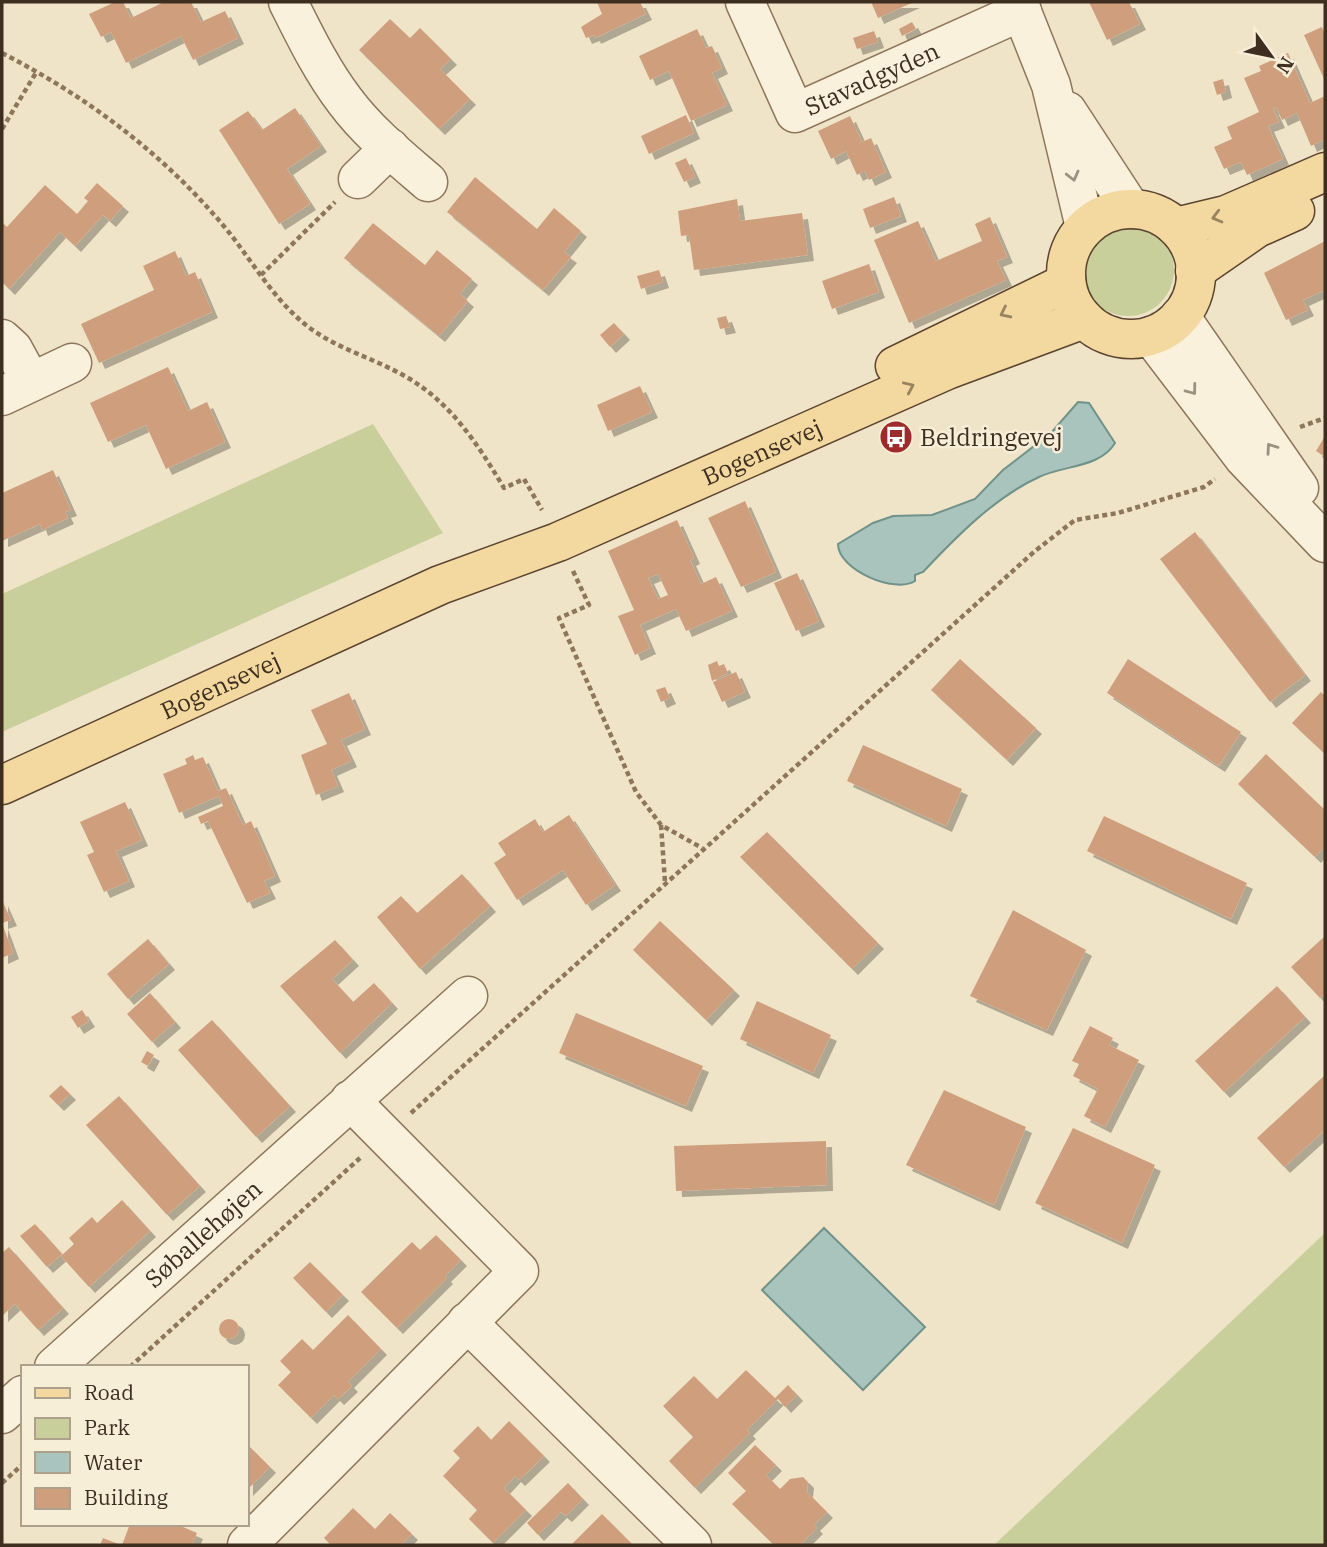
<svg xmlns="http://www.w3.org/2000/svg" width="1327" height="1547" font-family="'IBM Plex Serif',serif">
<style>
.green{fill:#c9cf9b}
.water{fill:#a9c4bc;stroke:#6f938a;stroke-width:2}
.building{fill:#cf9f7d;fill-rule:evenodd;filter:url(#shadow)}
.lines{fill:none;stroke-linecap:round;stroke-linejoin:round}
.minor-casing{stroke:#8d765c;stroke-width:41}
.major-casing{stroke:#5b4430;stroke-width:41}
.path{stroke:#8d765c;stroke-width:4.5;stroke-dasharray:5 3.5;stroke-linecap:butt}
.minor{stroke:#faf1dc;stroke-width:38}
.major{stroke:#f3d9a0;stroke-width:38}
.oneway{stroke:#9c907e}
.oneway2{stroke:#988460}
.labels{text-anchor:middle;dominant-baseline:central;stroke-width:5;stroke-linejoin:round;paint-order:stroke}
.street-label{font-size:24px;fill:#3d2e20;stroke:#f7eed8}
.poi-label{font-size:24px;fill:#3d2e20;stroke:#f7eed8;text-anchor:start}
</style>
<defs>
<filter id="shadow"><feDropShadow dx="6" dy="6" stdDeviation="0" flood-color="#0004"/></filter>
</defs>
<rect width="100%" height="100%" fill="#f0e4c8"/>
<g class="green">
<circle cx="1128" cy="270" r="46"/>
<path d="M373,424L443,533L2,732V594Z"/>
<path d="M1325,1233V1545H994Z"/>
</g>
<g class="water">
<path d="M1078,402L1089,403L1115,443C1100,468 1064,465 1039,477C995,497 956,537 923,572L915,575V581C895,594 838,570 838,544L873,523L893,516L932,515L975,499L1003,470L1051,433Z"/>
<path d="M824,1228L925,1327L863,1390L762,1290Z"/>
</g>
<g class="building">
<path d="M115,2H123L131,18L164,2H191L201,22L225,11L238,38L193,60L181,36L126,63L111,32L101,37L89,14Z"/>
<path d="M597,2H640L646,14L595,38L594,35L586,38L581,27L602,14Z"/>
<path d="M871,2H914L878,18Z"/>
<path d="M1089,2H1129L1140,24L1107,40Z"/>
<path d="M390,19L410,38L420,28L451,59L440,69L470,99L439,129L359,50Z"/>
<path d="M912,22L916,29L902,36L899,29Z"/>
<path d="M1322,27L1325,35V81L1304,35Z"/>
<path d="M697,29L706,48L712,46L722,68L712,73L727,105L691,121L669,71L650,80L639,56Z"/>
<path d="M874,31L878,42L857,49L853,38Z"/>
<path d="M1288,53L1310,103L1325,96V139L1311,146L1297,113L1282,120L1276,107L1273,109L1279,122L1268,126L1283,159L1247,175L1241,162L1224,169L1214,147L1232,139L1227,127L1259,112L1244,78L1261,71L1259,66Z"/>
<path d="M1223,79L1226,92L1217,95L1213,82Z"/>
<path d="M295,108L321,146L287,169L310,204L279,224L219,130L248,111L262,130Z"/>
<path d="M686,115L694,133L649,154L641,136Z"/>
<path d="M850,116L862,142L871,138L886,172L869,180L865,171L857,175L846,151L831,159L818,131Z"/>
<path d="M686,158L695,177L684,182L675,163Z"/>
<path d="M475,177L537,229L554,208L581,231L564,252L571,257L543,290L447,212Z"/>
<path d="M97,183L123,206L110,221L103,215L75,246L60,232L9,289L2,282V222L7,227L45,185L77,214L88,201L84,198Z"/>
<path d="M894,197L901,216L870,228L863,209Z"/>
<path d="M737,199L740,221L802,213L808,255L694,270L689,235L681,236L678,211Z"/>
<path d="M990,217L1007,257L997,261L1006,280L909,323L874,240L918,221L936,261L982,241L975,224Z"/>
<path d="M373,223L425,265L437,250L472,279L460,294L468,301L439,336L344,258Z"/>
<path d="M1325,241V290L1303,300L1308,310L1286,320L1264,273Z"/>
<path d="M175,251L186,276L195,272L212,312L99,363L81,324L154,290L143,266Z"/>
<path d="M869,264L879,292L832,309L822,281Z"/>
<path d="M659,270L663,282L641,289L637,276Z"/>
<path d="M726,316L730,327L720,329L717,318Z"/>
<path d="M614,323L624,334L610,347L600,335Z"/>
<path d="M168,367L188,411L207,402L225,442L166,469L146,425L108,442L90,403Z"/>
<path d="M640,386L652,412L608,431L597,405Z"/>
<path d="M1325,436V457L1316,451Z"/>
<path d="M53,470L71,510L65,512L68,518L42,530L40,524L2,541V493Z"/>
<path d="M745,501L776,572L741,587L708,518Z"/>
<path d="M677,520L694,558L690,560L701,584L716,577L732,611L686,631L676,609L640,625L650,648L635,655L618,616L634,610L608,551ZM658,574L668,595L658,599L648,578Z"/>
<path d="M1195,532L1305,675L1270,702L1160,559Z"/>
<path d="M797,573L819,621L796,631L774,583Z"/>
<path d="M960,659L1036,728L1007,760L931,690Z"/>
<path d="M1128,659L1241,732L1219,766L1107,693Z"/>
<path d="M717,661L719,666L724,664L728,673L712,681L708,665Z"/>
<path d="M736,672L745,692L722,702L713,682Z"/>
<path d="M665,687L670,698L661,702L656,690Z"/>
<path d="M1321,692L1325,696V754L1292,723Z"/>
<path d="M349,693L365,729L341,740L351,761L331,770L338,786L316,795L301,755L327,744L311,710Z"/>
<path d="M863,745L962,789L946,826L847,781Z"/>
<path d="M1266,754L1325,810V847L1315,857L1238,784Z"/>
<path d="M193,755L195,760L203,757L218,791L226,788L243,825L251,821L275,876L264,881L270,893L247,903L208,821L201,824L198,817L223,806L219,796L179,813L163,774L187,764L185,759Z"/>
<path d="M125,802L142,840L116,851L129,881L104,892L87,855L94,852L80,822Z"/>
<path d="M569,815L615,885L586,905L563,870L517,900L494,863L506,855L498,843L535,819L543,832Z"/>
<path d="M1104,816L1247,883L1231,919L1087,851Z"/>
<path d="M767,832L878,943L852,969L740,857Z"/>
<path d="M462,874L490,906L420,969L377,917L401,896L417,913Z"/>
<path d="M2,900L11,920L2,923L13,953L2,958Z"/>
<path d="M1013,910L1086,950L1047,1030L970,996Z"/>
<path d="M660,921L734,990L706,1020L633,950Z"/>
<path d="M1325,936V994L1320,998L1291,967Z"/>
<path d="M148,939L169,964L128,999L107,974Z"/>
<path d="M335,940L353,960L332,979L353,1002L374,983L392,1003L340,1053L280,986Z"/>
<path d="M1277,986L1305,1017L1224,1092L1195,1061Z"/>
<path d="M150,993L175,1022L152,1042L127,1014Z"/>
<path d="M757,1001L831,1035L813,1073L740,1039Z"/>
<path d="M82,1010L89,1021L78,1028L71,1017Z"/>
<path d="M576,1013L703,1066L686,1106L559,1053Z"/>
<path d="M212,1020L290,1106L256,1137L178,1050Z"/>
<path d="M1090,1026L1113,1038L1109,1045L1139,1060L1105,1127L1084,1116L1098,1089L1073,1076L1079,1064L1072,1061Z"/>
<path d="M147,1051L154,1055L148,1066L141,1062Z"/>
<path d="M1325,1075V1130L1284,1167L1257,1138Z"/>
<path d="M61,1085L70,1094L58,1105L49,1096Z"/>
<path d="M944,1090L1026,1127L994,1205L906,1165Z"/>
<path d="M119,1096L200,1186L167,1215L86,1125Z"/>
<path d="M1073,1128L1155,1165L1122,1243L1035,1203Z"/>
<path d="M826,1141L827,1185L676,1191L674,1146Z"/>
<path d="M122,1200L150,1231L89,1287L61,1256L74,1244L69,1238L92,1217L97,1223Z"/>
<path d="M35,1224L62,1254L47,1267L20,1236Z"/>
<path d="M436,1235L461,1260L445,1276L447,1278L397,1328L361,1292L412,1242L420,1250Z"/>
<path d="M9,1247L63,1308L38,1330L15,1304L2,1316V1253Z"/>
<path d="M310,1262L343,1295L326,1312L293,1278Z"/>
<path d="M348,1315L381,1349L348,1382L352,1386L338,1399L334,1395L311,1418L278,1385L291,1372L280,1361L302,1339L313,1350Z"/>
<circle cx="229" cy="1329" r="10"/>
<path d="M746,1370L775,1398L788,1385L797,1395L785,1407L778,1399L747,1430L750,1433L695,1488L669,1461L693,1437L663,1406L694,1376L717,1399Z"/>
<path d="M509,1421L544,1456L519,1480L515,1476L504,1488L526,1510L493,1543L469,1519L477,1510L443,1476L460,1458L453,1451L478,1426L491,1440Z"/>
<path d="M247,1444L270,1467L247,1490Z"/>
<path d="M755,1445L776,1465L766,1475L780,1489L790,1479L803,1477L808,1482L807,1492L827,1512L814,1525L817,1528L800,1545H774L732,1504L746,1491L728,1473Z"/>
<path d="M568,1483L583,1499L566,1516L561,1512L538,1535L527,1523Z"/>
<path d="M353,1508L375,1529L390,1513L412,1534L401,1545H331L324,1538Z"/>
<path d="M602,1514L633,1545H571Z"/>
<path d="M130,1524H176L197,1533L192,1545H122Z"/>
<path d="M103,1538L121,1545H100Z"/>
</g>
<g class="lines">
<defs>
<g id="minor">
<path d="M288,2C305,36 322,71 345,101C368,132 399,157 428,182"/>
<path id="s1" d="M745,2L795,113L1022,11"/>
<path d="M1018,2L1051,85L1085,227"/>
<path d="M1067,111L1131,209"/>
<path d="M358,179L390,148"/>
<path d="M1180,316L1299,488"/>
<path d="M1151,336L1244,458L1325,543"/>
<path d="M2,339L13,349L31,382"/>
<path d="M2,396L72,363"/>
<path d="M467,1322L692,1545"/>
<path id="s2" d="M54,1367L468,996"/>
<path d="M2,1414L23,1395"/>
<path d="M247,1545L519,1271L350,1100"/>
</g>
<g id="major">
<circle cx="1131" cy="274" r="65"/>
<path d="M1176,227L1226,215L1325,172"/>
<path d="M1195,271L1257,228L1295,211"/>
<path d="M895,366L1066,283"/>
<path id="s3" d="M2,785L440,585L558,542L947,370L1084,319"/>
</g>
</defs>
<use href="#minor" class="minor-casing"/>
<use href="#major" class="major-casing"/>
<g class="path">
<path d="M2,53C82,94 157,149 216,217C245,249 267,291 300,320C330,347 369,356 403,375C450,401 477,443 504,488L524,479L542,510"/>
<path d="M2,129L37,71"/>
<path d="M261,275L335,202"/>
<path d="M1300,427L1325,418"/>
<path d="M573,571L589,605L559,618L636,792L661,825L702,848"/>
<path d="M661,825L665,882"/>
<path d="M411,1113L1035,551L1075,520L1118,513L1204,487L1215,479"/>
<path d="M130,1367L360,1158"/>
<path d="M2,1483L23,1464"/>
</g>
<use href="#minor" class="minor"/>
<use href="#major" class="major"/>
</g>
<defs><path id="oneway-chevron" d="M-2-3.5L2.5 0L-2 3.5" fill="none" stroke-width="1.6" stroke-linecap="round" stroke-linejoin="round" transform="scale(1.75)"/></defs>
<g class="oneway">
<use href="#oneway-chevron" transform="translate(1073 176) rotate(76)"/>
<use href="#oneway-chevron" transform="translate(1192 390) rotate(53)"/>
<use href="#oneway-chevron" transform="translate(1271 448) rotate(-125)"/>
</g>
<g class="oneway2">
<use href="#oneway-chevron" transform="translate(1217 217) rotate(165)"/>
<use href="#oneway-chevron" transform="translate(1005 313) rotate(154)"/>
<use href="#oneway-chevron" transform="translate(909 387) rotate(-24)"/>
</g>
<defs>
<symbol id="bus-disc" viewBox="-11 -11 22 22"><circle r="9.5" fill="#9e2a2b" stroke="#f7eed8"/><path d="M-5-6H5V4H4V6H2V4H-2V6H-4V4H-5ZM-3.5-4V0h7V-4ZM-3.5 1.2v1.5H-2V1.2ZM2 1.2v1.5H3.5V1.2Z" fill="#fff"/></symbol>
</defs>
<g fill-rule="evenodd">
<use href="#bus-disc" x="877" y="418" width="38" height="38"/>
</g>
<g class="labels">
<g class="street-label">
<text stroke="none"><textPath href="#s1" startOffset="206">Stavadgyden</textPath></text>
<text stroke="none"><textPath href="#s3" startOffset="830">Bogensevej</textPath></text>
<text stroke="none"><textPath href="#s3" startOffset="240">Bogensevej</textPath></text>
<text stroke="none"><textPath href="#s2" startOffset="200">Søballehøjen</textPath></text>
</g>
<g class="poi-label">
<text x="920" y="437">Beldringevej</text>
</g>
</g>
<rect width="1327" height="1547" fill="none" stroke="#3d2e20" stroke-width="7"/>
<rect x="21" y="1365" width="228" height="161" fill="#f7eed8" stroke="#ada18e" stroke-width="2"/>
<rect x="35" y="1388" width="35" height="10" fill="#f3d9a0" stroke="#ada18e" stroke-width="2"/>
<text x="84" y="1400" font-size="21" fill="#3d2e20">Road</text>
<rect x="35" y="1418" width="35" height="21" fill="#c9cf9b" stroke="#ada18e" stroke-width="2"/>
<text x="84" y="1435" font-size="21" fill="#3d2e20">Park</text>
<rect x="35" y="1452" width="35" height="21" fill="#a9c4bc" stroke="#ada18e" stroke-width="2"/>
<text x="84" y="1470" font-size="21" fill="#3d2e20">Water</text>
<rect x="35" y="1488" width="35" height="21" fill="#cf9f7d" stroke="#ada18e" stroke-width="2"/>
<text x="84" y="1505" font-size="21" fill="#3d2e20">Building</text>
<g transform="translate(1271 56) rotate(123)" stroke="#f7eed8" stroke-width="5" paint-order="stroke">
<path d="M0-5L12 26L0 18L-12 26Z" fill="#3d2e20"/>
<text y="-10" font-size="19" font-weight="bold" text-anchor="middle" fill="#3d2e20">N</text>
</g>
</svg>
